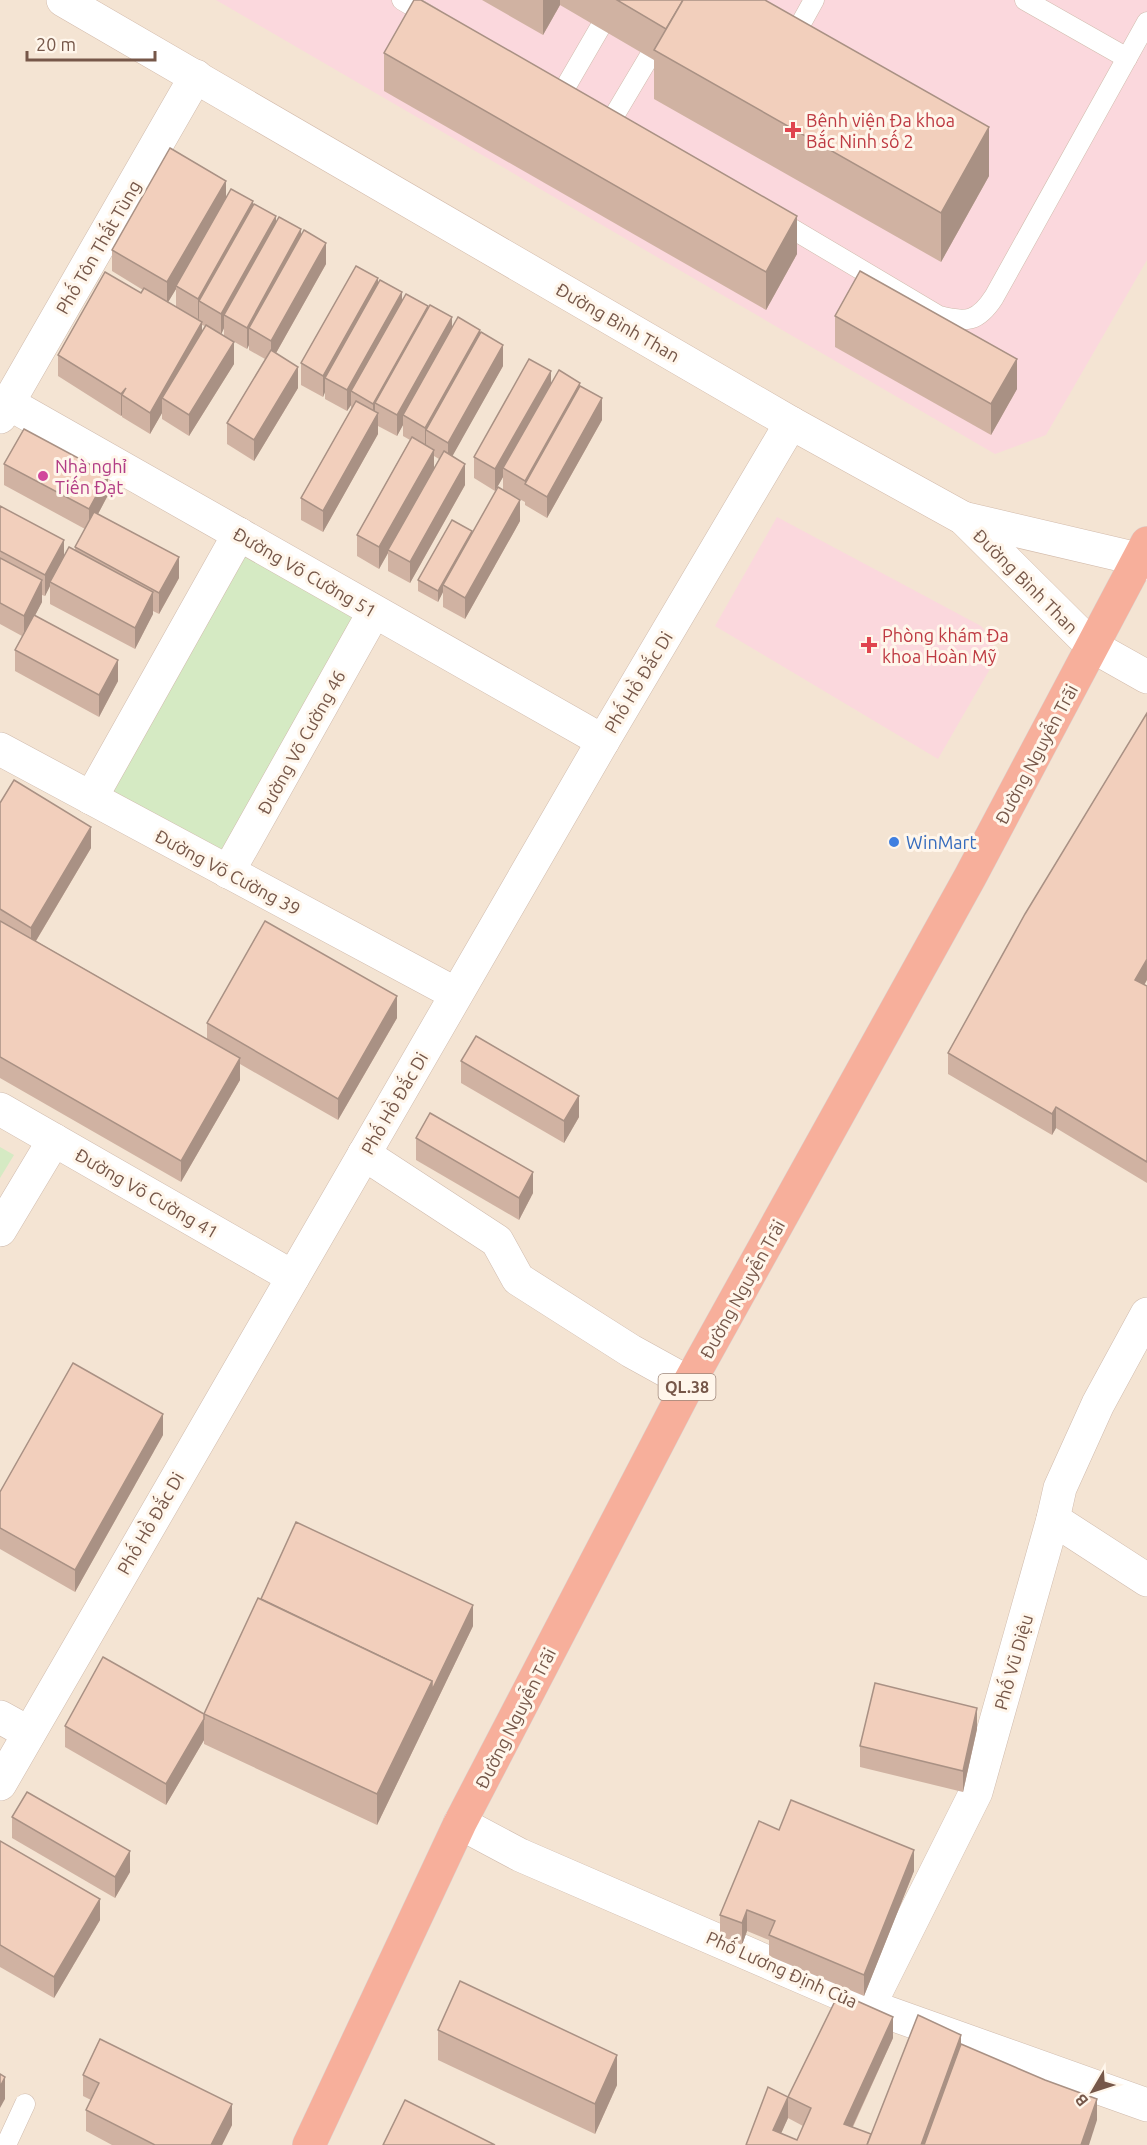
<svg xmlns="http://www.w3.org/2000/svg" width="1147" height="2145" font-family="Ubuntu,sans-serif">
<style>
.residential{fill:#f4e4d3}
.medical{fill:#fbd8dd}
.green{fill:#d5eac3}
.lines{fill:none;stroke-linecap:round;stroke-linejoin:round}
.lane-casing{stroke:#d0bbad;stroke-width:21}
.street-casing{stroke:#d0bbad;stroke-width:34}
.secondary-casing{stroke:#d3bbab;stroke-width:34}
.highway-casing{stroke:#dbd3d0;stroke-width:34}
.lane{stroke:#fff;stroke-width:20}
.street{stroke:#fff;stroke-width:33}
.secondary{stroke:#fff;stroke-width:33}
.highway{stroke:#f7af9b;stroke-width:33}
.wall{fill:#d0b2a2;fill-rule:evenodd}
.shaded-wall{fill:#a99184}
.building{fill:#f2cfbc;stroke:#a99184;stroke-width:1.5}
.health-dot{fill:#e0444e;stroke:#fff6eb;stroke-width:2}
.hotel-dot{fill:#d1479c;stroke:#fff6eb;stroke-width:2}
.shop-dot{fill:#3f7fe0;stroke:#fff6eb;stroke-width:2}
.labels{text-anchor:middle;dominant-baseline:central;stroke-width:6;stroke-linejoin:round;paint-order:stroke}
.shield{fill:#fff6eb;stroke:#9f877a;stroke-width:1.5}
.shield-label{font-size:16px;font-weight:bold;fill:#765749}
.health-label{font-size:18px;fill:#be3a42;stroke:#fff6eb;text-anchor:start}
.street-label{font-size:18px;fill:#765749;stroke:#fff6eb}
.hotel-label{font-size:18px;fill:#b23c85;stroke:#fff6eb;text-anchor:start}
.shop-label{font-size:18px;fill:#366cbe;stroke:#fff6eb;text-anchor:start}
</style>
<rect width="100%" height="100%" fill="#fdf2e5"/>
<rect class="residential" x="0" y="0" width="1147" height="2145"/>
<g class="medical">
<path d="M216,0H1147V260L1046,435L995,454Z"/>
<path d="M777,517L981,626L991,638L995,651L994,662L938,759L715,626Z"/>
</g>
<g class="green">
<path d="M239,542L368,613L224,859L100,790Z"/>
<path d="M0,1147L14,1155L0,1178Z"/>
</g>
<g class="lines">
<defs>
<g id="lane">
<path d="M402,0L433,18"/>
<path d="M1025,0L1127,58"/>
<path d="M794,36L814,0"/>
<path d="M562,93L616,0"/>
<path d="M611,121L683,0"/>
<path d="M774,218L939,316C966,323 978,322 994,297L1147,22"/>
<path d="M6,2145L25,2104"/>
</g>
<g id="street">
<path d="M8,403L603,741"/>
<path d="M0,417L196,76"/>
<path d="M0,749L456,994"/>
<path d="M91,798L239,534"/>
<path d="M228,872L374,612"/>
<path d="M0,1109L293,1277"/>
<path d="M364,1154L497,1241L518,1279L631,1351L689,1383"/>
<path d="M0,1230L54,1140"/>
<path d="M1053,1519L1147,1580"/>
<path d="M0,1717L29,1733"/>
<path d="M0,1784L603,741L791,423"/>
<path d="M460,1823L520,1855L869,2006L1147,2105"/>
<path d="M869,2006L976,1792L1053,1519L1060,1488L1098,1404L1147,1314"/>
</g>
<g id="secondary">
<path d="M63,0L791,423L963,518L1092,646L1147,677"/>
<path d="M963,518L1138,559L1147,564"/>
</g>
<path id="highway" d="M309,2145L460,1823L689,1383L970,877L1147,543"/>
</defs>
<use href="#lane" class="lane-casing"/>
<use href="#street" class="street-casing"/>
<use href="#secondary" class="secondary-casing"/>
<use href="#highway" class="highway-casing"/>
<use href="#lane" class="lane"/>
<use href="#street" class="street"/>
<use href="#secondary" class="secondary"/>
<use href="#highway" class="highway"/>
</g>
<g class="wall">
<path d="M482,0H765L989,176L941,262L654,99V60L560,5L543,35Z"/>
<path d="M384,53L797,254L766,310L384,91Z"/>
<path d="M226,197L253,206L276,224L301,234L326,264L276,353L298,388L254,461L227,444V423L265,359L249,350V345L247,349L224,336V328L221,334L234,364L189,436L162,419V413L150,434L122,417V415L121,416L58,376V355L141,293L143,290L112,271V250ZM176,289V307L168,302ZM202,325L205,326L202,332Z"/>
<path d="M378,285L402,300L428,309L452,329L480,334L503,366L452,456L465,485L410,583L388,571V553L379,569L357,556V535L410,440L403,436V425L397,436L378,426V434L323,532L301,520V498L351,410V405L347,411L325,399V392L323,397L301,385V363ZM434,456L439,459L434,468Z"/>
<path d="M835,316L1017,389L991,435L835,347Z"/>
<path d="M551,384L580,386L602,420L547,518L525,505V502L503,490V477L495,491L474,478V457Z"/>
<path d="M4,464L108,495L98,514L179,578L159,614L153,611V614L135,649L50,604V586L45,596L42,595V602L35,615L118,681L99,717L15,671V650L22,636L0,624V506L64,557L75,550V547L85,529L4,485Z"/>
<path d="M520,521L465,619L443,607V592L438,602L418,591V580L472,534Z"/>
<path d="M0,803L91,848L36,941L207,1039V1023L397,1018L338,1120L240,1064V1080L181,1182L0,1078Z"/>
<path d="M1144,985L1147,986V1183L1056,1128L1052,1135L948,1074V1053Z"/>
<path d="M461,1061L579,1117L564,1143L461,1083Z"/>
<path d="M416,1138L533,1193L519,1220L416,1160Z"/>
<path d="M163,1435L75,1592L0,1549V1492Z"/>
<path d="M261,1599L473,1626L377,1825L204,1744V1740L166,1805L65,1747V1726L204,1714Z"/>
<path d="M977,1729L963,1792L860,1767V1746Z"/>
<path d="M12,1817L130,1872L115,1898L12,1838Z"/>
<path d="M779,1830L914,1871L864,1996L769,1956V1940L747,1931L742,1945L720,1936V1915Z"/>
<path d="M0,1841L100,1920L54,1998L0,1967Z"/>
<path d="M438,2030L617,2085L595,2134L438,2060Z"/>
<path d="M893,2038L853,2127L871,2134L961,2044L1097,2120L746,2145L788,2118L781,2133L797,2140L803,2126L788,2118V2097Z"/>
<path d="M83,2075L232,2125L222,2145H112L86,2131V2110L91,2100L83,2096Z"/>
</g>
<g class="shaded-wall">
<path d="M543,0H560V5L543,35Z"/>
<path d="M989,127V176L941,262V213Z"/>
<path d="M226,181V202L176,286V289L167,304V282Z"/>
<path d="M253,201V222L199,301V318L198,320V299Z"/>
<path d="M276,216V237L224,315V328L221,335V314Z"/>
<path d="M797,216V254L766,310V272Z"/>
<path d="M301,229V251L249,328V345L247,349V328Z"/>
<path d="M326,243V264L271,362V341Z"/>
<path d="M378,278V299L325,378V392L323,397V376Z"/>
<path d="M402,292V314L351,391V405L347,411V390Z"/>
<path d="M428,306V327L375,403V418L378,413V434L323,532V511L373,422V404Z"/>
<path d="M452,317V339L403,415V425L397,436V415Z"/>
<path d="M202,322V344L162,398V413L150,434V413Z"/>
<path d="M480,330V351L426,430V447L425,449V428Z"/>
<path d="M234,342V364L189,436V415Z"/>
<path d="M503,345V366L448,464V443Z"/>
<path d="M1017,359V389L991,435V404Z"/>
<path d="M298,367V388L254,461V440Z"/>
<path d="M551,371V393L503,468V477L495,491V469Z"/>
<path d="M580,383V404L525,484V502V481Z"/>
<path d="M126,388L122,395V415L121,416V394Z"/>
<path d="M602,398V420L547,518V497Z"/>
<path d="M434,450V471L388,550V553L379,569V547Z"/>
<path d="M465,464V485L410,583V562Z"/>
<path d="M108,474V495L89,531V509Z"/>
<path d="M520,500V521L465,619V598Z"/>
<path d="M472,531V542L443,585V592L438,602V591Z"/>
<path d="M64,540V561L50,582V586L45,596V575Z"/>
<path d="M179,557V578L159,614V593Z"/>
<path d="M42,580V602L24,637V616Z"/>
<path d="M153,592V614L135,649V628Z"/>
<path d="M118,660V681L99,717V695Z"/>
<path d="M91,827V848L31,949V928Z"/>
<path d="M1147,959V980L1135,1001V980Z"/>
<path d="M397,996V1018L338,1120V1099Z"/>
<path d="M240,1058V1080L181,1182V1161Z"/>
<path d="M579,1096V1117L564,1143V1121Z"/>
<path d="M1056,1107V1128L1052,1135V1114Z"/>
<path d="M533,1172V1193L519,1220V1198Z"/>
<path d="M163,1414V1435L75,1592V1570Z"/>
<path d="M473,1605V1626L377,1825V1794L432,1681Z"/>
<path d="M977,1708V1729L963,1792V1771Z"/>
<path d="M204,1719V1740L166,1805V1784Z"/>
<path d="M914,1850V1871L864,1996V1975Z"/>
<path d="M130,1851V1872L115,1898V1877Z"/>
<path d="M100,1899V1920L54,1998V1977Z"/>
<path d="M747,1910V1931L742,1945V1923Z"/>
<path d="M893,2017V2038L844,2145V2124Z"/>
<path d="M961,2035V2065L932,2145H921Z"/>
<path d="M617,2055V2085L595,2134V2104Z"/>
<path d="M5,2077V2099L0,2108V2087Z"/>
<path d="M788,2097V2118L776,2145L773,2130Z"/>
<path d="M1097,2099V2120L1089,2145H1081Z"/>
<path d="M232,2104V2125L222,2145H211Z"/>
</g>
<g class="building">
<path d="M414,0H421L797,216L766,272L384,53Z"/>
<path d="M617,0H683L666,29Z"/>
<path d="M683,0H765L989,127L941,213L654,50Z"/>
<path d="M170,148L226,181L167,282L112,250Z"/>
<path d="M231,189L253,201L198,299L176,286Z"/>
<path d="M254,204L276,216L221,314L199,301Z"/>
<path d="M279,217L301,229L247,328L224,315Z"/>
<path d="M304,230L326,243L271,341L249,328Z"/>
<path d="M356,266L378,278L323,376L301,363Z"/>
<path d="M860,271L1017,359L991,404L835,316Z"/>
<path d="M105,272L141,293L144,288L202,322L150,413L122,395L126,388L121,394L58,355Z"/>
<path d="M380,280L402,292L347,390L325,378Z"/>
<path d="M406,294L428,306L373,404L351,391Z"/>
<path d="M430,305L452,317L397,415L375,403Z"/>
<path d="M458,317L480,330L425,428L403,415Z"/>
<path d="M206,325L234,342L189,415L162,398Z"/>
<path d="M481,332L503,345L448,443L426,430Z"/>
<path d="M271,350L298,367L254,440L227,423Z"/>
<path d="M529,359L551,371L495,469L474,457Z"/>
<path d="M559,370L580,383L525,481L503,468Z"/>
<path d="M580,386L602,398L547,497L525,484Z"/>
<path d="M356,401L378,413L323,511L301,498Z"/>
<path d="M24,429L108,474L89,509L4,464Z"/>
<path d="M412,437L434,450L379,547L357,535Z"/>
<path d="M444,451L465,464L410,562L388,550Z"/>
<path d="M498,487L520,500L465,598L443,585Z"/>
<path d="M0,506L64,540L45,575L0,551Z"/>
<path d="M94,512L179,557L159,593L75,547Z"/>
<path d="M452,520L472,531L438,591L418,580Z"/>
<path d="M69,547L153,592L135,628L50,582Z"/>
<path d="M0,558L42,580L24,616L0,603Z"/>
<path d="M34,615L118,660L99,695L15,650Z"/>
<path d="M1147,713V959L1135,980L1147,986V1162L1056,1107L1052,1114L948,1053L1025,914Z"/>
<path d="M14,780L91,827L31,928L0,909V803Z"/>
<path d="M0,921L240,1058L181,1161L0,1057Z"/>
<path d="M265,921L397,996L338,1099L207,1023Z"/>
<path d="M476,1036L579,1096L564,1121L461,1061Z"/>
<path d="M430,1113L533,1172L519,1198L416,1138Z"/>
<path d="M73,1363L163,1414L75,1570L0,1528V1492Z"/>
<path d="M296,1522L473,1605L432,1690V1681L261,1599Z"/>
<path d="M258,1598L432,1681L377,1794L204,1714Z"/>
<path d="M103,1657L204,1714V1719L166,1784L65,1726Z"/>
<path d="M875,1683L977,1708L963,1771L860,1746Z"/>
<path d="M27,1792L130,1851L115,1877L12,1817Z"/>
<path d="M791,1800L914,1850L864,1975L769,1935L775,1921L747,1910L742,1923L720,1915L759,1821L779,1830Z"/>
<path d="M0,1841L100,1899L54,1977L0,1945Z"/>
<path d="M460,1981L617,2055L595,2104L438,2030Z"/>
<path d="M839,1993L893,2017L844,2124L871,2134L867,2145H746L768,2087L788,2097L773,2130L797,2140L811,2108L788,2097Z"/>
<path d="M918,2015L961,2035L921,2145H867Z"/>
<path d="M100,2039L232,2104L211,2145H155L86,2110L99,2083L83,2075Z"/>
<path d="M961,2044L1045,2080L1097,2099L1081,2145H924Z"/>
<path d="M0,2074L5,2077L0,2087Z"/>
<path d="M405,2100L495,2145H383Z"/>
</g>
<g class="health-dot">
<path d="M790 121h6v6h6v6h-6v6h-6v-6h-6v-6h6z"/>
<path d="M866 636h6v6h6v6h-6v6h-6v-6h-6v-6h6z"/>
</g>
<circle class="hotel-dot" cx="43" cy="476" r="6"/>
<circle class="shop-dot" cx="894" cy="842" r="6"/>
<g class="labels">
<rect class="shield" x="658.5" y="1374" width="57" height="26" rx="4.5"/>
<g class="shield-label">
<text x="687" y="1387">QL.38</text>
</g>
<g class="health-label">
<text x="806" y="120">Bệnh viện Đa khoa<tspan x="806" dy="21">Bắc Ninh số 2</tspan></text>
<text x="882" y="635">Phòng khám Đa<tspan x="882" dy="21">khoa Hoàn Mỹ</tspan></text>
</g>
<g class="street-label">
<text transform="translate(98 247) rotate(-60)">Phố Tôn Thất Tùng</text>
<text transform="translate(618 322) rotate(30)">Đường Bình Than</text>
<text transform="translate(305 572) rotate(30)">Đường Võ Cường 51</text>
<text transform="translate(1026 581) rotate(45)">Đường Bình Than</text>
<text transform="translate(638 682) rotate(-59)">Phố Hồ Đắc Di</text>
<text transform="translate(301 742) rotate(-61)">Đường Võ Cường 46</text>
<text transform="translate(1036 754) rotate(-62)">Đường Nguyễn Trãi</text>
<text transform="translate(228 872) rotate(28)">Đường Võ Cường 39</text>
<text transform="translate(394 1103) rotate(-60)">Phố Hồ Đắc Di</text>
<text transform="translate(147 1193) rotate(30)">Đường Võ Cường 41</text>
<text transform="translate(742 1289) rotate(-61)">Đường Nguyễn Trãi</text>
<text transform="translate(150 1523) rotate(-60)">Phố Hồ Đắc Di</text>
<text transform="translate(1013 1662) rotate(-74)">Phố Vũ Diệu</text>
<text transform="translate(515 1718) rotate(-63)">Đường Nguyễn Trãi</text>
<text transform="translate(782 1969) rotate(24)">Phố Lương Định Của</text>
</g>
<g class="hotel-label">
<text x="55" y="466">Nhà nghỉ<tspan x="55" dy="21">Tiến Đạt</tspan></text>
</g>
<g class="shop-label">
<text x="906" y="842">WinMart</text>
</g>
</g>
<g transform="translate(1093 2091) rotate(231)" stroke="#fff6eb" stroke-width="4.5" paint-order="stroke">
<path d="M0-4.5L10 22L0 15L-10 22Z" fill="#765749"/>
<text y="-9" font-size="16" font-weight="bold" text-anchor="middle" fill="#765749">B</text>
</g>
<path d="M27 51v9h128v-9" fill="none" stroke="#765749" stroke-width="3"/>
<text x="36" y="51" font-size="18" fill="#765749" stroke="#fff6eb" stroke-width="4.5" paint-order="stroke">20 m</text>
</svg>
